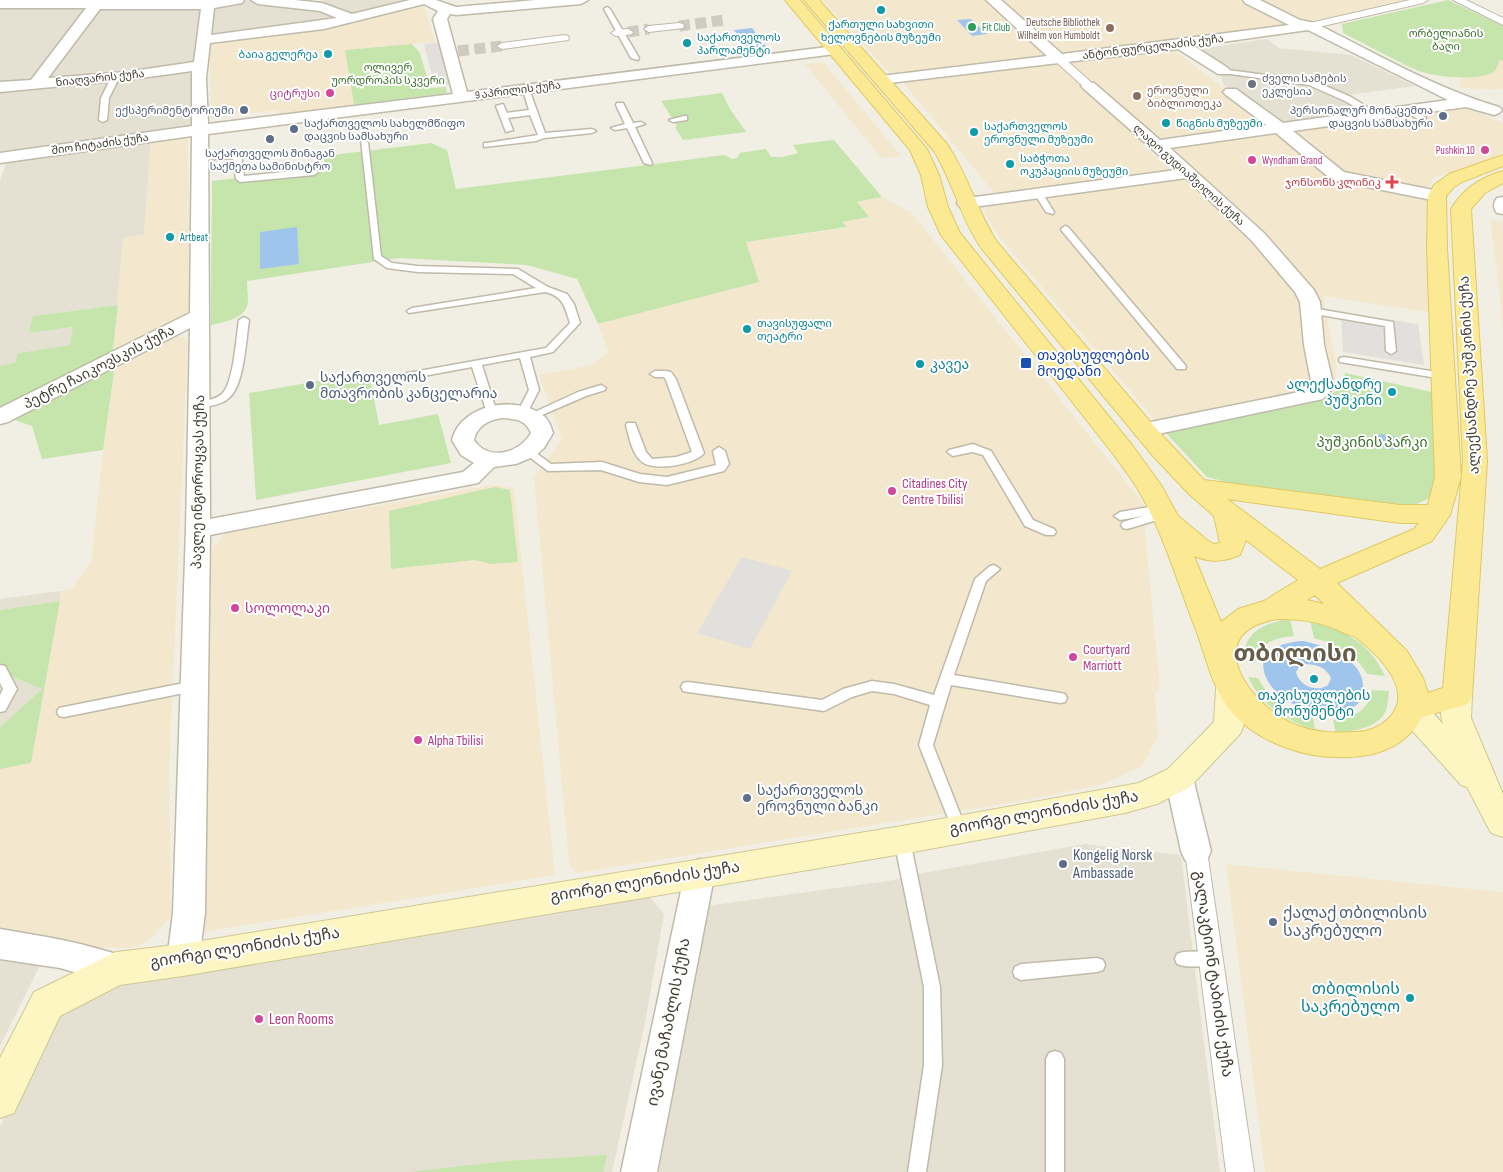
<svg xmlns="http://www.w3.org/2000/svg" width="1503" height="1172" font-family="'Sofia Sans Condensed','Noto Sans Georgian',sans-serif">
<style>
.residential{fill:#e5e1d2}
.commercial{fill:#f3e8ce}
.green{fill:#c5e5ad}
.parking{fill:#e2e0dc}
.water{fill:#a0c5ed;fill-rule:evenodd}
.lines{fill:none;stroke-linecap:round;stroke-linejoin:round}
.pedestrian-tunnel{stroke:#ceccc0;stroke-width:11;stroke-dasharray:11 5.5;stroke-linecap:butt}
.service-casing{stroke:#bfbaa9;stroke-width:3}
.pedestrian-casing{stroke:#bfbaa9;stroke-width:2}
.minor-casing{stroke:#bfbaa9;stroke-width:3}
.secondary-casing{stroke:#d0c794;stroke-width:2}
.primary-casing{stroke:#dfc964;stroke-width:2}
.service{fill:#fff;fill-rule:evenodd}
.pedestrian{fill:#fff;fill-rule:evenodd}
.minor{fill:#fff;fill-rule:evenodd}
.secondary{fill:#fdf5c2;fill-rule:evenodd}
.primary{fill:#fbea93;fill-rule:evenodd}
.culture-dot{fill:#0f9aa8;stroke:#fff;stroke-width:2}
.leisure-dot{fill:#2e9e5b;stroke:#fff;stroke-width:2}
.education-dot{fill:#8d6e63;stroke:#fff;stroke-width:2}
.worship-dot{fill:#6b7280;stroke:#fff;stroke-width:2}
.hotel-dot{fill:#d1479c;stroke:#fff;stroke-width:2}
.service-dot{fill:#5c6f8a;stroke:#fff;stroke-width:2}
.health-dot{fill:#e0444e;stroke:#fff;stroke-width:2}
.transit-dot{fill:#1a4fb4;stroke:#fff;stroke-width:2}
.labels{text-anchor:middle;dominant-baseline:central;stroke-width:4;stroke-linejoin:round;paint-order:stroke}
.far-education-label{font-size:11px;fill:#785e54;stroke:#fff;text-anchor:end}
.far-culture-label{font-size:11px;fill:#0d838f;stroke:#fff;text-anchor:start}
.far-leisure-label{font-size:11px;fill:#27864d;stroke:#fff;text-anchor:start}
.far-park-label{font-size:11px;fill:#3c722a;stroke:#fff}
.far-street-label{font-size:11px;fill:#433f34;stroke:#fff}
.far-worship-label{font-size:11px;fill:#5b616d;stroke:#fff;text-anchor:start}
.far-hotel-label{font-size:11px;fill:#b23c85;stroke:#fff;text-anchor:end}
.far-service-label{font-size:11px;fill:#4e5e75;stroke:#fff;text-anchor:end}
.far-health-label{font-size:11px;fill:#be3a42;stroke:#fff;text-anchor:end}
.transit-label{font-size:14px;fill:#164399;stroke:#fff;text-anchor:start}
.culture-label{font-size:14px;fill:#0d838f;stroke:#fff;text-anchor:start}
.street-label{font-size:14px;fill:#433f34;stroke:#fff}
.service-label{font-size:14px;fill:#4e5e75;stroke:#fff;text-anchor:start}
.park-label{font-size:14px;fill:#3c722a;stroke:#fff}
.hotel-label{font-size:14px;fill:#b23c85;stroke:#fff;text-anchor:start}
.near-street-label{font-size:16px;fill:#433f34;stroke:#fff}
.near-service-label{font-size:16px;fill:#4e5e75;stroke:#fff;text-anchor:start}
.near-culture-label{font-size:16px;fill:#0d838f;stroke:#fff;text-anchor:end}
.near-hotel-label{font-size:16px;fill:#b23c85;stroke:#fff;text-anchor:start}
.town-label{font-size:24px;font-weight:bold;fill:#655e4b;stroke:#fff}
</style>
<rect width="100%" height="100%" fill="#f1efe3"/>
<g class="residential">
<path d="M245,0L320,7L348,17L210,37L213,5Z"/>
<path d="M322,0H411L354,18L326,8Z"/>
<path d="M0,6L91,7L34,82L0,86Z"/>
<path d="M202,6L194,65L45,82L98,7Z"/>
<path d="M1267,39L1279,48L1351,55L1415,86L1346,95L1315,82L1228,70L1199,49Z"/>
<path d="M200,66L201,130L0,158V88Z"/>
<path d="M1220,72L1312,84L1369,112L1278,124L1223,84Z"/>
<path d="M151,141L144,235L123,238L118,305L33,316L30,333L74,327L70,345L18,353L15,364L0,367V181L8,159Z"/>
<path d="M60,591V601L0,610V599Z"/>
<path d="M0,672L42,689L0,727Z"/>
<path d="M1085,844L1181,855L1220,1172H659L707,906L894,880L919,875L917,874Z"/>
<path d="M648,895L664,914L645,1023L612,1172H0V1127L58,1006L92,986Z"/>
<path d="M0,951L44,957L0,1046Z"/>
</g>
<g class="commercial">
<path d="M822,0H987L1049,55L891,74Z"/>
<path d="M999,0H1245L1293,24L1070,54L1060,52Z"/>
<path d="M1261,0H1409L1309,22Z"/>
<path d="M417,3L424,4L435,42L345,50L354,105L279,115L277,110L211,118L209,41L322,26Z"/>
<path d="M1173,49L1272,125L1140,143L1172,171L995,194L901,80Z"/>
<path d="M1500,60L1503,61V89L1488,90L1460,87V77L1480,76L1497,69Z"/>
<path d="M823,62L901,156L881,158L805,64Z"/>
<path d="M1464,107L1470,108L1503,123V151L1487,161L1434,177L1426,191L1350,177L1288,132Z"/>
<path d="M1281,133L1342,181L1430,195L1433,313L1323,296L1337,368L1334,382L1327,387L1160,426L997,234L984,211L992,202L1196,173L1170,148Z"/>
<path d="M188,136L190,316L112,356L123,238L144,234L151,141Z"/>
<path d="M882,197L912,213L1142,502L1148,516L1145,529L1160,689L1155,693L1158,737L1141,767L1100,785L1016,802L577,873L569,864L534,478L562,439L539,375L591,365L608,352L598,324L759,282L745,242L846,228L842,222L856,203Z"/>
<path d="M1490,220L1503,222V330L1497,271Z"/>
<path d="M169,334L188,339L169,771L171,917L149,941L131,948L66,947L0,933V769L31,763L60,601V591L72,588L91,562L103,450L114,372L105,367Z"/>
<path d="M493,485L514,488L555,875L204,932L195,931L209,553L225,533Z"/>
<path d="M1226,864L1503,892V1172H1265Z"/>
</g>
<g class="green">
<path d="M1448,0L1503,26V61L1500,60C1498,65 1497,70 1492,73C1476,81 1435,77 1419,71C1393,60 1368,45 1343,33L1342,24Z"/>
<path d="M412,44L420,53L430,88L446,87L447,93L354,105L345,50Z"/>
<path d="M722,93L730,109L746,132L683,140L675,127L677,126L661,101Z"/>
<path d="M834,140L882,197L857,202L869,217L842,222L847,227L746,242L759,282L598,324L577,279L527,265L399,258L247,281C247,288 248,295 248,302C246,319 224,322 211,325L212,181L324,168V156L431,143L447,150L456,189L725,155L732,159L737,158L740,153L766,149L771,157H783L798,153L793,145Z"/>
<path d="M118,305L112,356L0,413V366L15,363L18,353L70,345L73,327L29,333L33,316Z"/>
<path d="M105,367L114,372L103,450L42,459L32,426L9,418Z"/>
<path d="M369,372L379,425L438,414L451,463L256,500L249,393Z"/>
<path d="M1345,373L1432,392L1437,486L1428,499L1412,506L1392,507L1243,486L1207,477L1166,433L1332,394C1341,388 1344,384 1345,373Z"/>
<path d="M495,487L510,490L518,562L491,564L475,560L391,569L389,511Z"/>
<path d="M60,601L31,763L0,769V727L42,689L0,672V610Z"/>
<path d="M1290,619L1294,636C1273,638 1262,642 1255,663L1244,662C1242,632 1264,623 1290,619Z"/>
<path d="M1310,620C1344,631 1369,641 1385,676L1367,674C1356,654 1336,644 1314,638Z"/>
<path d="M1248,677L1258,678C1269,700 1290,712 1313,718L1315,730C1285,720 1262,706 1248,677Z"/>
<path d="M1372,690L1389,691C1388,696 1388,702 1387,707C1382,728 1353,731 1336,733L1333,720C1353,717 1369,712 1372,690Z"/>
<path d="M607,1155L603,1172H409L507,1161Z"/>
</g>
<g class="parking">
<path d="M443,42L454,84L435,86L424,44Z"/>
<path d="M1341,312L1418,324L1424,365L1343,352Z"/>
<path d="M742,557L792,571L750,649L697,633Z"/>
</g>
<g class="water">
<path d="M971,19L987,34L972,36L957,20Z"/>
<path d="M752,28L769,50L750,52L734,30Z"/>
<path d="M297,227L299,264L260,269V232Z"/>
<path d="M1381,434L1394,436L1400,441L1401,446L1391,450L1379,446L1374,438Z"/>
<path d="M1303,641C1326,646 1366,659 1363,690C1363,696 1361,702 1355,706C1329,726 1275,704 1265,675C1256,649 1285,642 1303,641ZM1304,664C1316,664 1326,667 1331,678L1328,685C1317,693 1299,686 1296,672L1300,666Z"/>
</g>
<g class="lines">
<g class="pedestrian-tunnel">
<path d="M679,26L724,20"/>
<path d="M628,32L649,29"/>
<path d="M458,51L502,46"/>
</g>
<defs>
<g id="service">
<path d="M607,7L610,9L639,58L638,60L631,58L604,9Z"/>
<path d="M1220,69L1314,81L1351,97L1380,115L1373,117L1345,101L1309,85L1223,73L1219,71Z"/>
<path d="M113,74L120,76L109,98L107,120L103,122L99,120L101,98Z"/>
<path d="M522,87L529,89L545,133L592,129L596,131L592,133L544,138L536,141L484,147V143H487L538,135L530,115L508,118L513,130L506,132L496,106L503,104L507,113L529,110Z"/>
<path d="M617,103H623L633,123L641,122L645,124L635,127L652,163L651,165L644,163L627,128L615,130L611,128L625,124L616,105Z"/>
<path d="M1407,108H1413L1426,118L1419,120L1407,112Z"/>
<path d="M684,116H687V120L673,122L669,120Z"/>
<path d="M361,140L368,142L381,256L392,263L418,266L518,269L548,287L567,294L574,304L580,323L578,325L553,352L530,357L539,390L526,415H518L517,413L529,390L520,358L482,365L497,413L492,416L487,413L472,367L391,382L386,379L391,376L546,348L570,323C565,307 563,296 545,292L409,313L407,311L412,308L536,288L513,274L418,272L387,268L374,259Z"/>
<path d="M237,153L241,155L244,176L314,169L318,172L314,175L240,182L236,179L233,158L201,160L197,158L201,156Z"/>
<path d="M1038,190L1041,191L1054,212L1053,214L1046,212L1034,193Z"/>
<path d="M1065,226L1068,227L1185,365L1186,367L1185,369H1177L1062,231L1061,229Z"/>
<path d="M1312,308L1393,322L1396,351L1391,354L1386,351L1385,326L1309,313L1307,311Z"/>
<path d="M244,317L249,320C246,340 244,386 229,398C221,405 209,406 199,408L195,407L194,405L195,403C204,401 215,400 222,394C234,382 236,337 239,320Z"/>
<path d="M1344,357L1443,373L1448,376L1443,379L1340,362L1339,360L1340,358Z"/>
<path d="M667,371L671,372L676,379L704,453C695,465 652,472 641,461C632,453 629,437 626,425L627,423H635L646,452L652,459L676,457L692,452L666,380L664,377H655L650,374L655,371Z"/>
<path d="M601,385L606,388L605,390L586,396L535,418L531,419L526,416L578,392Z"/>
<path d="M973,444L991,451L1033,520L1054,529L1056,532L1054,535H1046L1025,526L983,455L972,452L953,456L947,452L949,450Z"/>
<path d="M528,447L551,464L602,462L640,474L667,477L716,465L713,451L719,447L725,451L729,464L724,471L667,485L639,482L601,470L548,471L524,453L522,451L524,449Z"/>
<path d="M1161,505L1167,509L1165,512L1156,514L1159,517L1157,520L1127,529L1123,528L1121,525L1123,522L1143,516L1120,520L1114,516L1120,512Z"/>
<path d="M994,565L1000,569L986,581L954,675L1060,693L1065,694L1067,698L1065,702L1060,703L951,685L933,745L966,829L964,833L959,835L954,833L919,745L930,705L894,694L872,691L852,697L824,711L688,692L683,691L681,687L683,683L688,682L822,700L843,689L872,681L894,684L934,695L975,579L990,566Z"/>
<path d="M0,665L5,666L17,689L5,711L0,712V695L3,689L0,683Z"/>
<path d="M194,681L199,682L201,686L199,690L64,717L59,716L57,712L59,708Z"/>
<path d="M902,834L907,835L910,840L940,987L942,1065L926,1172H908L924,1065V987L894,840L897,835Z"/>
<path d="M1210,951L1216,953L1218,958L1216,963C1205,967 1188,968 1177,964L1175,959L1177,954L1183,952Z"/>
<path d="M1097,958L1103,960L1105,965L1103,970L1097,972L1021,980L1015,977L1013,972L1015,967L1021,964Z"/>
<path d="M1055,1051L1061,1053L1064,1059V1172H1046V1059L1049,1053Z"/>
</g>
<g id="pedestrian">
<path d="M1410,0H1428L1423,3L1310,29L1305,26L1310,23Z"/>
<path d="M1453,0H1466L1503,18V25Z"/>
<path d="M679,23L683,24L684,26L683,28L649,32L644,29L649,26Z"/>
<path d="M628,29L633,32L632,34L616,36L611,33L616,30Z"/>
<path d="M564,35L568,36L569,38L568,40L502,49L497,46L502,43Z"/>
<path d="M1059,56L1063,57L1093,84L1095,86L1093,88H1085L1055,61L1054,59Z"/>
<path d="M1196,841L1204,844L1207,851L1254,1172H1226L1185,851L1188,844Z"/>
</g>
<g id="minor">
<path d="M0,0H244L242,3L214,8L211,35L337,18L320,11L258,4L251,0H295L322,3L352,14L410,0H436L456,7L535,0H588L581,4L456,15L450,14L447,19L467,92L835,46L840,47L842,50L840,53L835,54L208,134L210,519L463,472L474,463L461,455L452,440C461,404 516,394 544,416C549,420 551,427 553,433L544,448L535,456L516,464L494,467L478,483L210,535L205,913L199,960L194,971L183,975L172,971L167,960L173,913L186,529L190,328L8,422L0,424V408L190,313L192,136L0,163V153L192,126V71L126,80L0,92V82L31,80L86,8H0ZM424,4L438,11L433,19L453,94L208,124L206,78L210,43L324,29ZM100,9H201L194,62L126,72L48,78ZM502,418C516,419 525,419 531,433C520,453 488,462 474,440C477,426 488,420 502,418Z"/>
<path d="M986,0H1001L1062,54L1289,25L1245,3L1243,0H1260L1300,20L1315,23C1375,53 1435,88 1499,107L1502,110L1499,113L1494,115L1466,107L1293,131L1344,172L1443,192L1446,196L1443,200L1437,201L1332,180L1276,133L1170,148L1264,233L1314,290L1320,302L1324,345L1334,387L1323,399L1144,437L1136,435L1133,430L1136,425L1309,390L1312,386L1304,345L1300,302L1295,292L1252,241L1186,178L966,208L960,207L957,203L960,199L1176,170L1084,89L1081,86L1084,83H1094L1160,140L1266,125L1226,95L1223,92L1226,89H1236L1283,123L1448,100L1308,30L1194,46L1228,68L1230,71L1228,74H1218L1178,49L881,84L876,83L874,80L876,77L881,76L1047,56Z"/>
<path d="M1503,197V214L1497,213C1493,208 1493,203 1497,198Z"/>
<path d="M1179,766L1189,770L1193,778L1211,851L1207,860L1196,864L1185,860L1181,851L1165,778L1169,770Z"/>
<path d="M700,859L711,863L715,872L657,1172H621L685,872L689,863Z"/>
<path d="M0,929C43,936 86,943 128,958L132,969L128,980L116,984L60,968L0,959Z"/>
</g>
<g id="secondary">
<path d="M1231,678L1242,681C1249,695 1247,721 1240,734L1190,787L1157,804L1125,813L902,854L183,976L120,985L60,1016L14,1113L0,1118V1058L34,992L116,952L183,944L902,826L1139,783L1168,769L1214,722L1216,689L1220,681Z"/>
<path d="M1457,684L1468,688L1472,696L1471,718L1503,794V837L1491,833L1467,787L1461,785L1400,717L1396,709L1400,701C1422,694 1429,709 1443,724C1439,712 1441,698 1446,688Z"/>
</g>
<path id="primary" d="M785,0H800L927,149L939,175L948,207L960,233L1132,445L1161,485L1178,516L1207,540L1214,544L1220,543L1214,516L1189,494L1153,456L982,249C961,219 953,182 934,151L804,0H819L947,144C968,175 977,211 997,242L1159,432L1204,480L1400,505H1428L1435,477L1427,248L1428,196L1434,185L1449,174L1503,155V166L1462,182L1454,187L1446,196L1447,248L1461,477L1450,515L1432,541L1337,583L1407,651L1423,678L1428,693L1443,688L1463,461L1451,209C1463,189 1481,177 1503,171V183L1485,193L1471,209L1487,461L1472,696L1468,704L1422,717C1408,744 1380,756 1350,757C1308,760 1257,743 1230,710C1212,687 1206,657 1196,630C1179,587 1163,532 1140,493C1133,480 1123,468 1114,455L941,235L928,207L921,175L910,150ZM1227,499L1400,523H1419L1414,529L1320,569ZM1246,540L1298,580L1264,601L1238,609L1221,622L1194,556C1211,563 1223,562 1240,555ZM1315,595L1324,604L1307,600ZM1278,619C1303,619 1323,622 1344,633C1349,635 1355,636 1358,639C1380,656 1417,693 1387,720C1379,727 1367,732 1356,732C1336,733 1316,733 1296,725C1249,706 1197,632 1278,619Z"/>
</defs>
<use href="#service" class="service-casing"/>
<use href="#pedestrian" class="pedestrian-casing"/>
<use href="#minor" class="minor-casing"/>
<use href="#secondary" class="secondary-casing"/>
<use href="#primary" class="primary-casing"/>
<use href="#service" class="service"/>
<use href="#pedestrian" class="pedestrian"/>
<use href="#minor" class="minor"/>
<use href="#secondary" class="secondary"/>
<use href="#primary" class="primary"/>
</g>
<g class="culture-dot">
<circle cx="881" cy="10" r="5"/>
<circle cx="687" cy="43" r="5"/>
<circle cx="328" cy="54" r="5"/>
<circle cx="1166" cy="123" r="5"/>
<circle cx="974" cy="132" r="5"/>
<circle cx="1010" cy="164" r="5"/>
<circle cx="170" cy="237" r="5"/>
<circle cx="747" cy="329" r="5"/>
<circle cx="920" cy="364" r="5"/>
<circle cx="1392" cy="392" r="5"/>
<circle cx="1314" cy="679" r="5"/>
<circle cx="1410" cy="998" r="5"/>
</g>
<circle class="leisure-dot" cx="972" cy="27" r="5"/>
<g class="education-dot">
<circle cx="1110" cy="28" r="5"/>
<circle cx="1137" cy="96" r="5"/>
</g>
<circle class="worship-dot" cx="1252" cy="84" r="5"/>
<g class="hotel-dot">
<circle cx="330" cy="93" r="5"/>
<circle cx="1485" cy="150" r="5"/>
<circle cx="1252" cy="160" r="5"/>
<circle cx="892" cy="491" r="5"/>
<circle cx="235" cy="608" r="5"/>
<circle cx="1073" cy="657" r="5"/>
<circle cx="418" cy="740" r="5"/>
<circle cx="259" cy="1019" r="5"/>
</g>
<g class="service-dot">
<circle cx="244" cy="110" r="5"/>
<circle cx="1443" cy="116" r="5"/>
<circle cx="294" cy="129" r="5"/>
<circle cx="270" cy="139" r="5"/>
<circle cx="310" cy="385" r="5"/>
<circle cx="747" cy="798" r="5"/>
<circle cx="1063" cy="864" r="5"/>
<circle cx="1273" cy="922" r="5"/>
</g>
<path class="health-dot" d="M1389.5 174.5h5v5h5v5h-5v5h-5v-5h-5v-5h5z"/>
<rect class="transit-dot" x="1020" y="357" width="12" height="12" rx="2.5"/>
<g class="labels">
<g class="far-education-label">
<text x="1100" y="22">Deutsche Bibliothek<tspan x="1100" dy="13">Wilhelm von Humboldt</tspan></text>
<text x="1147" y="90" text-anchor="start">ეროვნული<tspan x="1147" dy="13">ბიბლიოთეკა</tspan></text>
</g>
<g class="far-culture-label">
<text x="881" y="24" text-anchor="middle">ქართული სახვითი<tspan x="881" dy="13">ხელოვნების მუზეუმი</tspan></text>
<text x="697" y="37">საქართველოს<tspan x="697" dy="13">პარლამენტი</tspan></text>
<text x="318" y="54" text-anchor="end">ბაია გელერეა</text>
<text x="1176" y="123">წიგნის მუზეუმი</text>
<text x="984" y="126">საქართველოს<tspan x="984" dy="13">ეროვნული მუზეუმი</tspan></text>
<text x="1020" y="158">საბჭოთა<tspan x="1020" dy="13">ოკუპაციის მუზეუმი</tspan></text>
<text x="180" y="237">Artbeat</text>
<text x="757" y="323">თავისუფალი<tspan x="757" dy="13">თეატრი</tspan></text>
</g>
<g class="far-leisure-label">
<text x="982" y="27">Fit Club</text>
</g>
<g class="far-park-label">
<text x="1446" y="33">ორბელიანის<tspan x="1446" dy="13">ბაღი</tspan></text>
<text x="388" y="67">ოლივერ<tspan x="388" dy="13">უორდროპის სკვერი</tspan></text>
</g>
<g class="far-street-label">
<text transform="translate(1153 47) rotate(-7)">ანტონ ფურცელაძის ქუჩა</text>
<text transform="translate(100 78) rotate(-6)">ნიაღვარის ქუჩა</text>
<text transform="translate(518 90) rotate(-7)">9 აპრილის ქუჩა</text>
<text transform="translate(100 144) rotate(-8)">შიო ჩიტაძის ქუჩა</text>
<text transform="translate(1189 175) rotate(42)">ლადო გუდიაშვილის ქუჩა</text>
</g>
<g class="far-worship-label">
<text x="1262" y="78">ძველი სამების<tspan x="1262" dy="13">ეკლესია</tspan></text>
</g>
<g class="far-hotel-label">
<text x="320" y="93">ციტრუსი</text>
<text x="1475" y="150">Pushkin 10</text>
<text x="1262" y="160" text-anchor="start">Wyndham Grand</text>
</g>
<g class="far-service-label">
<text x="234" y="110">ექსპერიმენტორიუმი</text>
<text x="1433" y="110">პერსონალურ მონაცემთა<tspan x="1433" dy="13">დაცვის სამსახური</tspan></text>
<text x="304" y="123" text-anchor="start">საქართველოს სახელმწიფო<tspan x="304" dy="13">დაცვის სამსახური</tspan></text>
<text x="270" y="153" text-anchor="middle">საქართველოს შინაგან<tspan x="270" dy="13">საქმეთა სამინისტრო</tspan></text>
</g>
<g class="far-health-label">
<text x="1381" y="182">ჯონსონს კლინიკ</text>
</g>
<g class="transit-label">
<text x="1037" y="355">თავისუფლების<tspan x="1037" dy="16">მოედანი</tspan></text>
</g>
<g class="culture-label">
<text x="930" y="364">კავეა</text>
<text x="1382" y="384" text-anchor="end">ალექსანდრე<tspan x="1382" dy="16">პუშკინი</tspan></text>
<text x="1314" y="695" text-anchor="middle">თავისუფლების<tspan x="1314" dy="16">მონუმენტი</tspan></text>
</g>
<g class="street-label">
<text transform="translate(99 367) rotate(-27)">პეტრე ჩაიკოვსკის ქუჩა</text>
<text transform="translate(1469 375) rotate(-93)">ალექსანდრე პუშკინის ქუჩა</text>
<text transform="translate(198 482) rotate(-89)">პავლე ინგოროყვას ქუჩა</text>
</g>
<g class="service-label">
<text x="320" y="377">საქართველოს<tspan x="320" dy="16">მთავრობის კანცელარია</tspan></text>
<text x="757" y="790">საქართველოს<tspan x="757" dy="16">ეროვნული ბანკი</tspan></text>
</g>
<g class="park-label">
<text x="1372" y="442">პუშკინის პარკი</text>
</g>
<g class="hotel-label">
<text x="902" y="483">Citadines City<tspan x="902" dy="16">Centre Tbilisi</tspan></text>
<text x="245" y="608">სოლოლაკი</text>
<text x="1083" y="649">Courtyard<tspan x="1083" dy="16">Marriott</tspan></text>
<text x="428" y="740">Alpha Tbilisi</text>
</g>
<g class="near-street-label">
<text transform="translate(1044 813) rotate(-10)">გიორგი ლეონიძის ქუჩა</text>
<text transform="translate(645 882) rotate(-9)">გიორგი ლეონიძის ქუჩა</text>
<text transform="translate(245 948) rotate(-9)">გიორგი ლეონიძის ქუჩა</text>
<text transform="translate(1213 974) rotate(82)">გალაკტიონ ტაბიძის ქუჩა</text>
<text transform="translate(669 1022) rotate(-79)">ივანე მაჩაბლის ქუჩა</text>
</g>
<g class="near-service-label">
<text x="1073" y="855">Kongelig Norsk<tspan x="1073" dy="18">Ambassade</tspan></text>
<text x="1283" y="913">ქალაქ თბილისის<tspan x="1283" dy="18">საკრებულო</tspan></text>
</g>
<g class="near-culture-label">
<text x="1400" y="989">თბილისის<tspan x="1400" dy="18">საკრებულო</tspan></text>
</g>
<g class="near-hotel-label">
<text x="269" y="1019">Leon Rooms</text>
</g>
<g class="town-label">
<text x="1295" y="653">თბილისი</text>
</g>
</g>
</svg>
